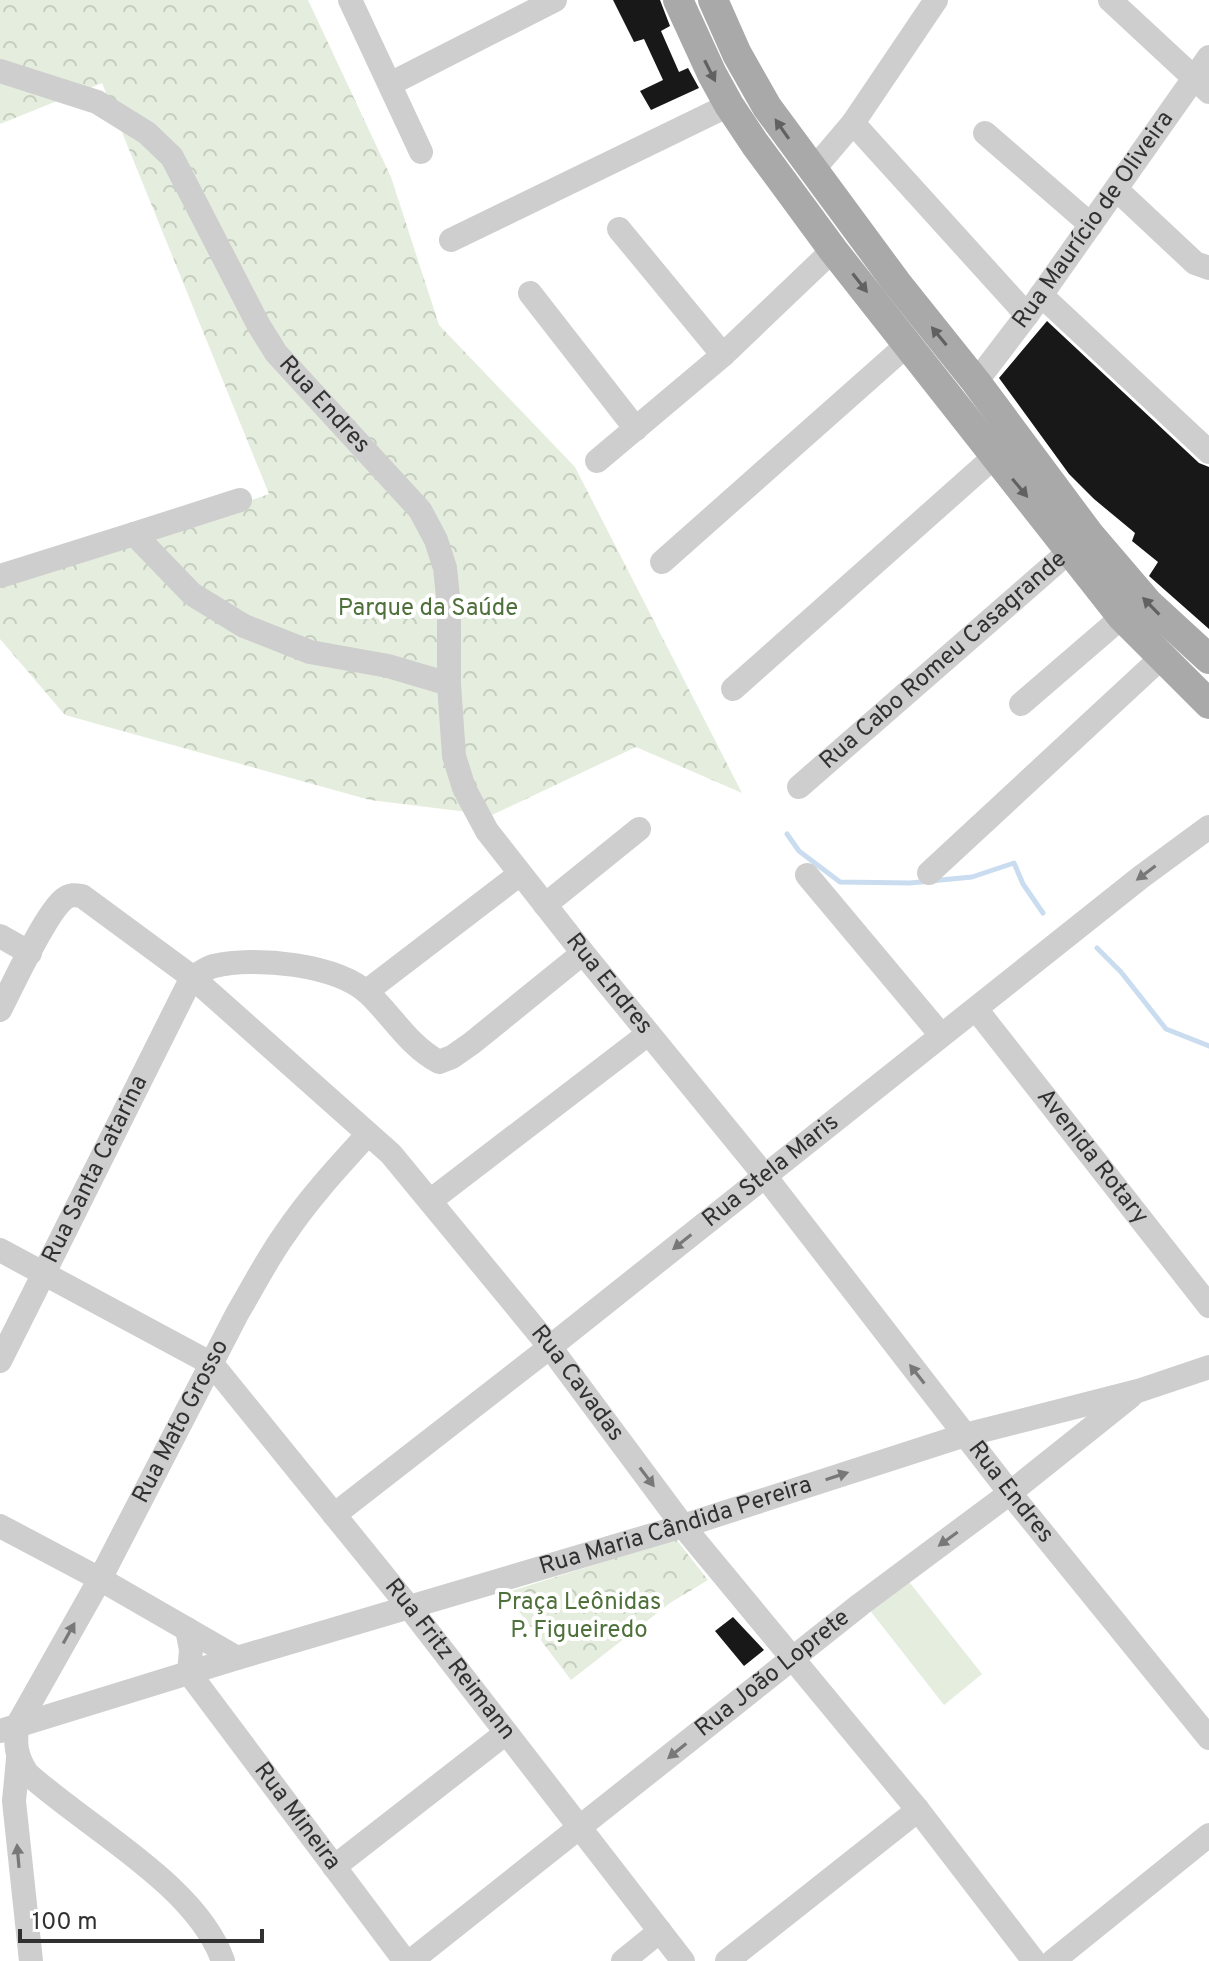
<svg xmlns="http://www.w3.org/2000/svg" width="1209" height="1961" font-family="Overpass,sans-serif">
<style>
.park{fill:url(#park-crowns)}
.garden{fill:#e5eede}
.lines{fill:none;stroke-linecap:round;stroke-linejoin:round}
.stream{stroke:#cadcef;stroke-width:5}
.building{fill:#181818}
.minor{stroke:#cecece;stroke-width:24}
.major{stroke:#a9a9a9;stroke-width:30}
.oneway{fill:#616161}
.oneway2{fill:#787878}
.labels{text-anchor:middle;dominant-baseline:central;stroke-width:8;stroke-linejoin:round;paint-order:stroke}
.street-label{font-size:24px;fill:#313131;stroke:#fff}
.park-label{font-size:24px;fill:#4e703a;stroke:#fff}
</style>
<defs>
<pattern id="park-crowns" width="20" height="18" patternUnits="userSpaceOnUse" patternTransform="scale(2)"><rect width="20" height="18" fill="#e5eede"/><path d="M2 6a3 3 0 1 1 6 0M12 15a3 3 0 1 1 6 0" fill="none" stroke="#c5cdbf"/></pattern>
</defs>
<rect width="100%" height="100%" fill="#fff"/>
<g class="park">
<path d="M0,0H308L391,177L439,325L575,467L742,793L636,747L492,815L370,800L65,715L0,639V587L269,494L102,83L0,124Z"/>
<path d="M676,1539L708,1580L670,1603L571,1680L505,1593Z"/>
</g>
<path class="garden" d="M906,1578L982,1674L944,1705L868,1608Z"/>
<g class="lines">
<g class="stream">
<path d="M787,834L799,851L840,882L910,883L972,877L1014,863L1023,884L1043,913"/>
<path d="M1097,948L1121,972L1166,1029L1209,1046"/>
</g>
</g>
<g class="building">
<path d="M613,0H660L670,26L661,31L679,72L688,68L699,88L651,110L640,91L663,80L644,39L634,42Z"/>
<path d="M1047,321L1199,463L1209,467V629L1149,576L1158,562L1132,541L1135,533L1094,499L1069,474L999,378Z"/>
<path d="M733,1617L764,1650L744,1666L715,1631Z"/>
</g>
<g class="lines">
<g class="minor">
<path d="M350,0L421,152"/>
<path d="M1110,0L1209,92"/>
<path id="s1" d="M0,71L97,102L147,133L172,157L258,324L276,353L420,510L436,540L445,568L449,606V684L454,756L464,788L487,831L583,953L765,1176L1010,1493L1209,1738"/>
<path d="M390,84L555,0"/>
<path d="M853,123L1027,315"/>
<path d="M985,133L1091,225"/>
<path d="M813,170L853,123L936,0"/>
<path d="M1116,189L1195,263L1209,268"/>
<path d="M619,229L723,355"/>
<path d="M451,240L729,105"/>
<path d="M530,293L636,429"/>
<path d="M1041,295L1209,452"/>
<path id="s2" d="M976,382L1027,315L1209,57"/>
<path d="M597,461L723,355L833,250"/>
<path d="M134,534L240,500"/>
<path d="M662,562L908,344"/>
<path d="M0,576L134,534L192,594L244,626L310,652L388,666L449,684"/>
<path d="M733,689L994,457"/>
<path d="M1021,704L1122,617"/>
<path id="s3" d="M799,787L1081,541"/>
<path d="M929,873L1161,658"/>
<path d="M807,875L941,1035"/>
<path d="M545,905L639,829"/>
<path d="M0,936L30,953"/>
<path d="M367,991L520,874"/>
<path id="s4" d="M976,1009L1209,1306"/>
<path id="s5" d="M0,1010C13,985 45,914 64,899C70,894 76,895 82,896L192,977L391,1154L550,1347L683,1526L918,1810L1034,1961"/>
<path d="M430,1201L648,1034"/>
<path id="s6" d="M0,1250L212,1364L409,1607L683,1961"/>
<path id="s7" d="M0,1361L192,977C199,974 206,968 214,966C254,956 337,964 369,994C393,1017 409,1046 439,1062L452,1057L472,1043L583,953"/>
<path id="s8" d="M334,1515L550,1347L1141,877L1209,827"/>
<path d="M0,1526L100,1579L237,1658"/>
<path id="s9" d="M187,1629L191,1650L189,1673L405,1961"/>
<path id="s10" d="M0,1731L237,1658L683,1526L965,1435L1138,1391L1209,1367"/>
<path d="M18,1759L14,1801L31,1961"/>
<path d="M334,1867L506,1733"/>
<path id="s11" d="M223,1961C197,1885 86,1827 27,1773C16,1756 15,1745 17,1726L100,1579L237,1314C253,1287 267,1259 285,1234C309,1198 339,1166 368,1134"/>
<path id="s12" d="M411,1961L861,1604L1010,1493L1130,1397"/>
<path d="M623,1961L660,1931"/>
<path d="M727,1961L918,1810"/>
<path d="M1053,1961L1209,1835"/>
</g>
<g class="major">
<path d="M678,0L712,74L729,105L755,144L833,250L1122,617L1209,704"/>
<path d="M713,0L737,54L767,107L896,282L976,382L1089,534L1148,603L1209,659"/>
</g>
</g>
<defs><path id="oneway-solid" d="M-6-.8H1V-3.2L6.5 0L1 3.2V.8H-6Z" transform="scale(2)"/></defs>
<g class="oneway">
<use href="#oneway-solid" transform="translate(710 71) rotate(63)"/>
<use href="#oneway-solid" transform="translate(782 129) rotate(-125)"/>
<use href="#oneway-solid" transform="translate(860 283) rotate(52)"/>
<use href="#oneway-solid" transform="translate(939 336) rotate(-129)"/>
<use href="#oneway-solid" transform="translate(1020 488) rotate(50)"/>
<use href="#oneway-solid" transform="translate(1151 606) rotate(-134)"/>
</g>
<g class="oneway2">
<use href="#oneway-solid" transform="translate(1146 873) rotate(143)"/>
<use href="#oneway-solid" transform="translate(682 1242) rotate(141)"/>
<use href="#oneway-solid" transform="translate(917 1374) rotate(-128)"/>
<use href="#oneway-solid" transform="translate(837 1476) rotate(-18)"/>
<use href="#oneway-solid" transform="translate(647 1477) rotate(53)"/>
<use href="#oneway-solid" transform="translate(948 1539) rotate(144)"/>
<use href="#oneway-solid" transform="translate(69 1633) rotate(-61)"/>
<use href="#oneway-solid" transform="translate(677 1751) rotate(141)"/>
<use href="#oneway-solid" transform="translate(18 1856) rotate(-95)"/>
</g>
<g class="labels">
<g class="street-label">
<text stroke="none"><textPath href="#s2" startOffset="200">Rua Maurício de Oliveira</textPath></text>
<text stroke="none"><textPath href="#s1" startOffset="488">Rua Endres</textPath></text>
<text stroke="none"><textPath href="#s3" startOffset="192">Rua Cabo Romeu Casagrande</textPath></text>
<text stroke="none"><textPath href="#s1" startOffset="1160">Rua Endres</textPath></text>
<text stroke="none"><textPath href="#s4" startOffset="188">Avenida Rotary</textPath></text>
<text stroke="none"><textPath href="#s7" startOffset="214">Rua Santa Catarina</textPath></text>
<text stroke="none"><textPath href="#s8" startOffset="556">Rua Stela Maris</textPath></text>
<text stroke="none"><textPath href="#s5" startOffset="846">Rua Cavadas</textPath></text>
<text stroke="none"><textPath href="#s11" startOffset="670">Rua Mato Grosso</textPath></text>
<text stroke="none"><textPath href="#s1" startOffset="1808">Rua Endres</textPath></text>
<text stroke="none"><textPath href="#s10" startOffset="706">Rua Maria Cândida Pereira</textPath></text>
<text stroke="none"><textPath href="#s6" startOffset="620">Rua Fritz Reimann</textPath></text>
<text stroke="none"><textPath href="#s12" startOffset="462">Rua João Loprete</textPath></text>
<text stroke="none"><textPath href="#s9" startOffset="224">Rua Mineira</textPath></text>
</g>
<g class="park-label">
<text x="428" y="609">Parque da Saúde</text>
<text x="579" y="1603">Praça Leônidas<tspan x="579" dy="28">P. Figueiredo</tspan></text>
</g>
</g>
<path d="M20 1929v12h242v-12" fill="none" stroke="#313131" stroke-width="4"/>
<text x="32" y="1929" font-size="24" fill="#313131" stroke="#ffffff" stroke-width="6" paint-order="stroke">100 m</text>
</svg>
